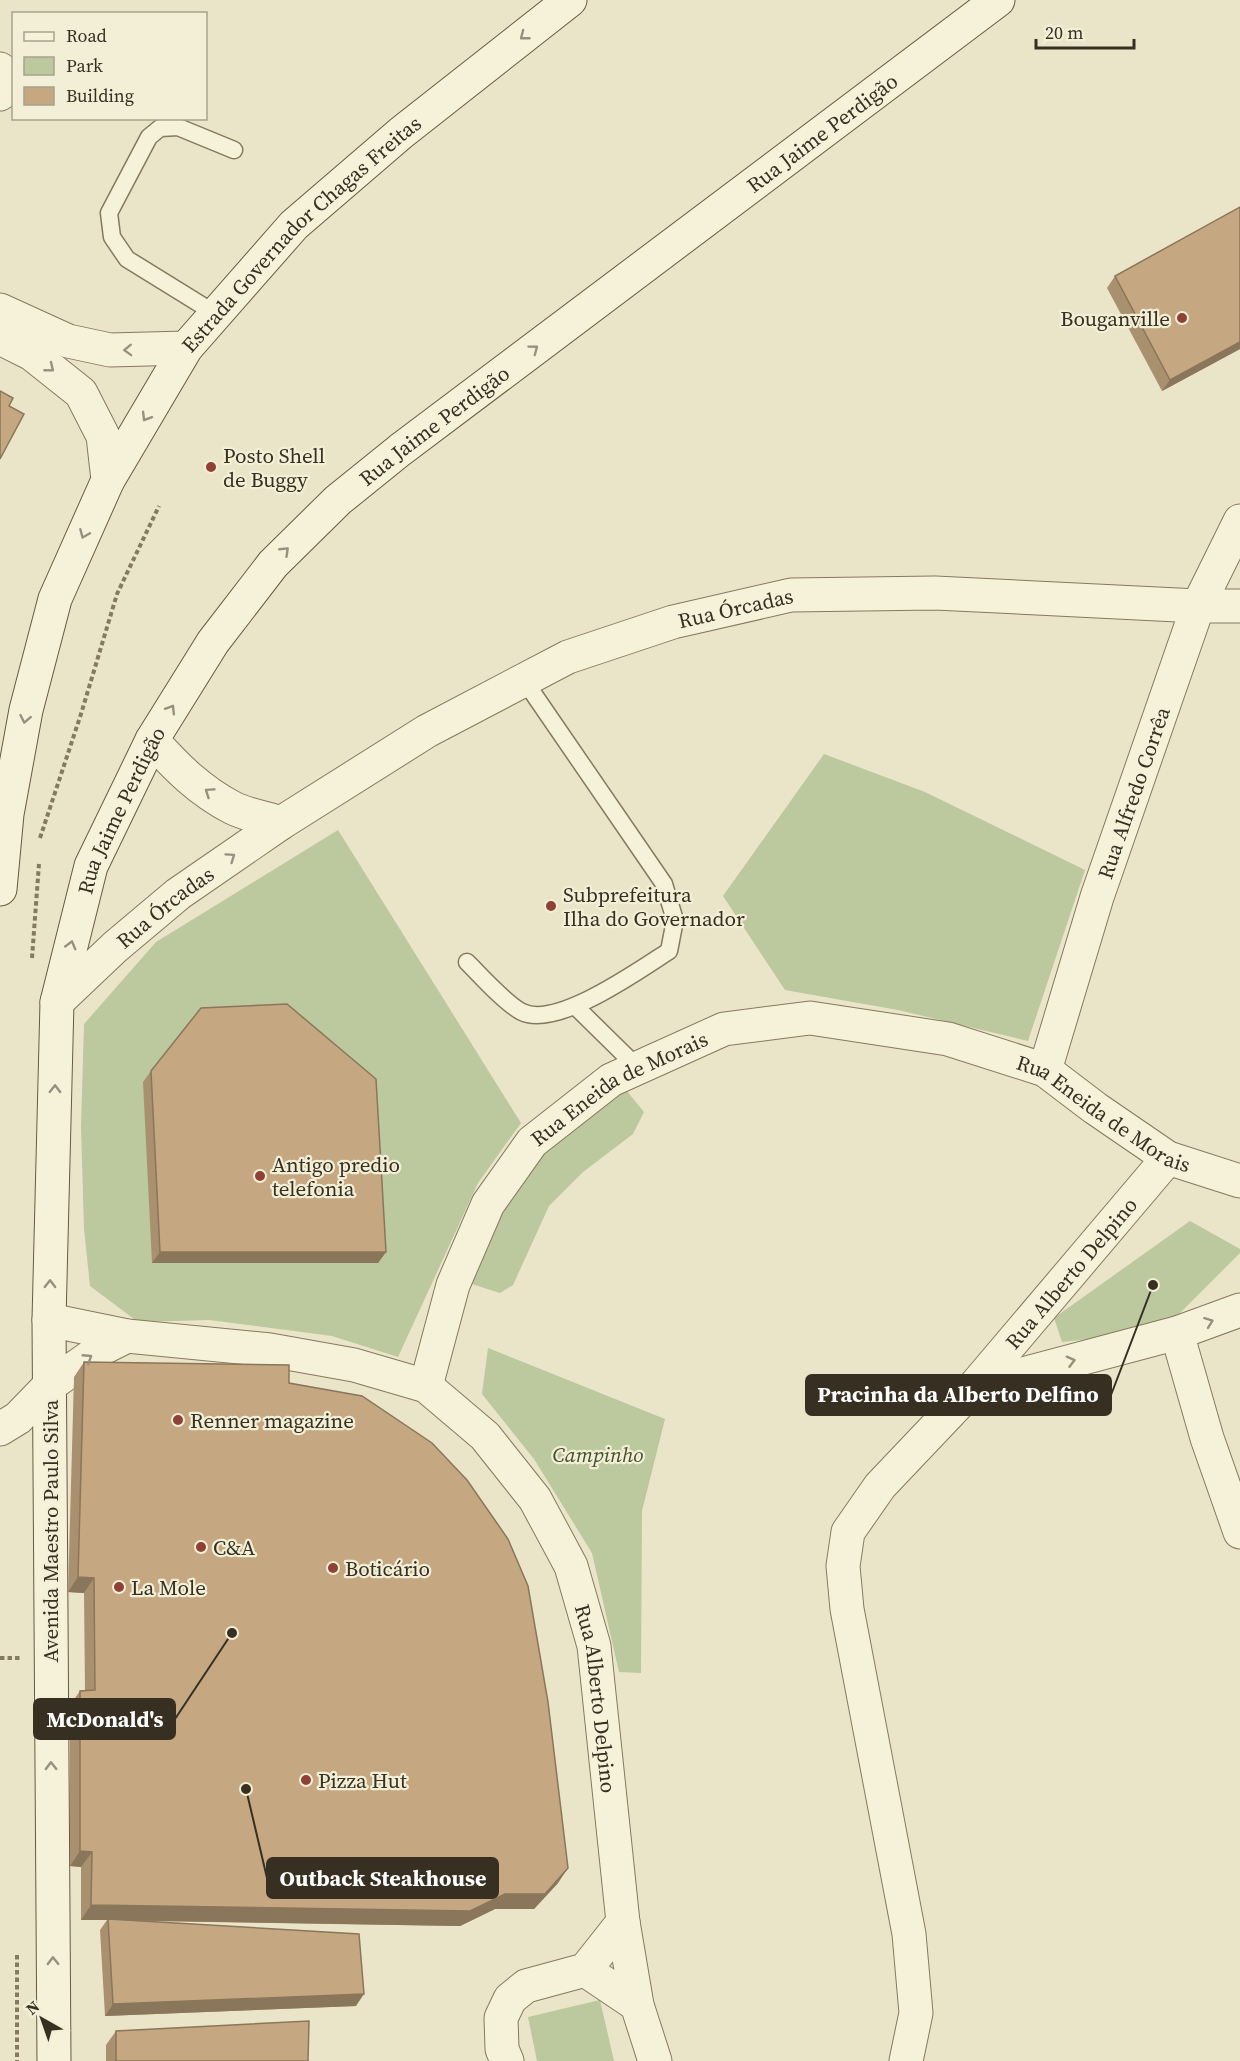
<svg xmlns="http://www.w3.org/2000/svg" width="1240" height="2061" font-family="'Source Serif 4',serif">
<style>
.green{fill:#bcc89d}
.lines{fill:none;stroke-linecap:round;stroke-linejoin:round}
.service-casing{stroke:#85795f;stroke-width:19}
.minor-casing{stroke:#85795f;stroke-width:35}
.tertiary-casing{stroke:#85795f;stroke-width:35}
.secondary-casing{stroke:#675a42;stroke-width:35}
.path{stroke:#85795f;stroke-width:4;stroke-dasharray:4.5 3;stroke-linecap:butt}
.service{stroke:#f6f2da;stroke-width:16}
.minor{stroke:#f6f2da;stroke-width:33}
.tertiary{stroke:#f6f2da;stroke-width:33}
.secondary{stroke:#f6f2da;stroke-width:33}
.wall{fill:#a9906f}
.shaded-wall{fill:#8a765a}
.building{fill:#c5a881;stroke:#8a765a;stroke-width:1.5}
.oneway{stroke:#96907e}
.poi-dot{fill:#8e4134;stroke:#f3efd7;stroke-width:2}
.labels{text-anchor:middle;dominant-baseline:central;stroke-width:4.5;stroke-linejoin:round;paint-order:stroke}
.street-label{font-size:21px;fill:#372f21;stroke:#f3efd7}
.poi-label{font-size:21px;fill:#372f21;stroke:#f3efd7;text-anchor:start}
.park-label{font-size:21px;font-style:italic;fill:#415129;stroke:#f3efd7}
.leader{fill:none;stroke:#372f21;stroke-width:2}
.callout-dot{fill:#372f21;stroke:#f3efd7;stroke-width:2}
.callout{fill:#372f21;stroke:#372f21;stroke-width:2}
.callout-label{font-size:22px;text-anchor:middle;font-weight:bold;fill:#fff}
</style>
<rect width="100%" height="100%" fill="#eae5c8"/>
<g class="green">
<path d="M824,754L925,792L1085,870L1028,1041L898,1010L785,990L723,896Z"/>
<path d="M338,830L521,1123L478,1183L398,1357L332,1336L209,1320L138,1322L90,1286L84,1229L81,1127L84,1024L156,942Z"/>
<path d="M626,1090L644,1112L633,1134L583,1172L549,1206L513,1285L500,1293L472,1284L473,1262L508,1202L548,1149L608,1098Z"/>
<path d="M1190,1221L1240,1249V1253L1162,1331L1062,1342L1054,1318Z"/>
<path d="M488,1348L665,1419L642,1511L641,1673L619,1672L592,1553L534,1459L482,1394Z"/>
<path d="M600,2000L614,2061H537L528,2017Z"/>
</g>
<g class="lines">
<defs>
<g id="service">
<path d="M216,314L127,259L112,237L109,213L149,137L160,128L178,127L234,150"/>
<path d="M467,962C481,976 506,1004 522,1012C557,1029 639,970 669,951L675,920L664,884L524,680"/>
<path d="M575,1006L638,1068"/>
</g>
<g id="minor">
<path d="M0,69C5,76 4,87 0,94"/>
<path d="M152,740C176,767 200,791 233,808C247,815 266,818 281,823"/>
<path id="s1" d="M57,1002L115,947L178,894L281,823L427,731L568,657L673,622L791,595L935,593L1198,606H1240"/>
<path id="s2" d="M1045,1070L1097,897L1198,606L1240,521"/>
<path id="s3" d="M49,1320L127,1336L270,1350L354,1365L426,1386L485,1436L535,1499L571,1566L594,1646L623,1922L637,2005L655,2061"/>
<path d="M1177,1333L1207,1438L1240,1532"/>
<path id="s4" d="M426,1386L453,1285L488,1204L532,1142L611,1080L724,1029L810,1018L948,1039L1045,1070L1095,1108L1168,1158L1240,1181"/>
<path d="M974,1387L1177,1333L1240,1310"/>
<path d="M0,1429L18,1418L50,1385L103,1348L127,1336"/>
<path d="M585,1970L637,2005"/>
<path d="M507,2061L502,2049L501,2018L510,1999L526,1986L585,1970L623,1922"/>
<path id="s5" d="M906,2061L916,2013L909,1934L847,1609L843,1566L848,1532L880,1486L974,1387L1168,1158"/>
</g>
<g id="tertiary">
<path d="M0,310L68,341L110,350L186,348"/>
<path d="M0,338L32,354L81,393L103,436L108,480"/>
</g>
<g id="secondary">
<path id="s6" d="M0,889L7,814L26,710L55,599L108,480L186,348L294,225L401,133L570,0"/>
<path id="s7" d="M54,2061L49,1320L57,1002L91,866L152,740L213,642L273,564L338,500L400,450L998,0"/>
</g>
</defs>
<use href="#service" class="service-casing"/>
<use href="#minor" class="minor-casing"/>
<use href="#tertiary" class="tertiary-casing"/>
<use href="#secondary" class="secondary-casing"/>
<g class="path">
<path d="M40,838L81,714L117,594L159,506"/>
<path d="M32,958L39,864"/>
<path d="M0,1658H20"/>
<path d="M17,1955V2061"/>
</g>
<use href="#service" class="service"/>
<use href="#minor" class="minor"/>
<use href="#tertiary" class="tertiary"/>
<use href="#secondary" class="secondary"/>
</g>
<g class="wall">
<path d="M1240,207V349L1162,391L1107,288L1115,276Z"/>
<path d="M151,1071L386,1252L378,1263H152L143,1082Z"/>
<path d="M84,1362L289,1383L558,1883L534,1909H495L460,1926L143,1921L356,2006L105,2016L100,1930L107,1920H81V1867L70,1866V1705L80,1691L85,1690L84,1593L68,1592L74,1377Z"/>
<path d="M116,2031L308,2061H106V2045Z"/>
</g>
<g class="shaded-wall">
<path d="M1240,342V349L1162,391L1170,380Z"/>
<path d="M160,1252H386L378,1263H152Z"/>
<path d="M78,1577L94,1578L84,1593L68,1592Z"/>
<path d="M80,1851L92,1852L81,1867L70,1866Z"/>
<path d="M568,1868L558,1883L534,1909H495L460,1926L108,1920V1919L107,1920H81L91,1905L505,1894Z"/>
<path d="M364,1994L356,2006L105,2016L113,2004Z"/>
</g>
<g class="building">
<path d="M1240,207V342L1170,380L1115,276Z"/>
<path d="M0,391L13,398L9,406L24,414L0,459Z"/>
<path d="M287,1004L376,1079L386,1252H160L151,1071L201,1008Z"/>
<path d="M84,1362L289,1365V1383L362,1396L432,1443L467,1480L508,1539L528,1586L548,1702L568,1868L545,1894H505L470,1911L91,1905L92,1852L80,1851V1691L95,1690L94,1578L78,1577Z"/>
<path d="M108,1919L359,1934L364,1994L113,2004Z"/>
<path d="M309,2021L308,2061H116V2031Z"/>
</g>
<defs><path id="oneway-chevron" d="M-2-3.5L2.5 0L-2 3.5" fill="none" stroke-width="1.6" stroke-linecap="round" stroke-linejoin="round" transform="scale(1.5)"/></defs>
<g class="oneway">
<use href="#oneway-chevron" transform="translate(524 36) rotate(142)"/>
<use href="#oneway-chevron" transform="translate(534 349) rotate(-37)"/>
<use href="#oneway-chevron" transform="translate(128 350) rotate(178)"/>
<use href="#oneway-chevron" transform="translate(50 368) rotate(39)"/>
<use href="#oneway-chevron" transform="translate(146 417) rotate(121)"/>
<use href="#oneway-chevron" transform="translate(84 534) rotate(113)"/>
<use href="#oneway-chevron" transform="translate(285 551) rotate(-44)"/>
<use href="#oneway-chevron" transform="translate(171 709) rotate(-58)"/>
<use href="#oneway-chevron" transform="translate(25 719) rotate(101)"/>
<use href="#oneway-chevron" transform="translate(209 792) rotate(-146)"/>
<use href="#oneway-chevron" transform="translate(231 857) rotate(-35)"/>
<use href="#oneway-chevron" transform="translate(71 945) rotate(-75)"/>
<use href="#oneway-chevron" transform="translate(55 1089) rotate(-89)"/>
<use href="#oneway-chevron" transform="translate(50 1284) rotate(-89)"/>
<use href="#oneway-chevron" transform="translate(1209 1322) rotate(-20)"/>
<use href="#oneway-chevron" transform="translate(88 1358) rotate(-33)"/>
<use href="#oneway-chevron" transform="translate(1071 1361) rotate(-15)"/>
<use href="#oneway-chevron" transform="translate(51 1766) rotate(-91)"/>
<use href="#oneway-chevron" transform="translate(53 1961) rotate(-91)"/>
</g>
<g class="poi-dot">
<circle cx="1182" cy="318" r="6"/>
<circle cx="211" cy="467" r="6"/>
<circle cx="551" cy="906" r="6"/>
<circle cx="260" cy="1176" r="6"/>
<circle cx="178" cy="1420" r="6"/>
<circle cx="201" cy="1547" r="6"/>
<circle cx="333" cy="1568" r="6"/>
<circle cx="119" cy="1587" r="6"/>
<circle cx="306" cy="1780" r="6"/>
</g>
<g class="labels">
<g class="street-label">
<text stroke="none"><textPath href="#s7" startOffset="2252">Rua Jaime Perdigão</textPath></text>
<text stroke="none"><textPath href="#s6" startOffset="742">Estrada Governador Chagas Freitas</textPath></text>
<text stroke="none"><textPath href="#s7" startOffset="1766">Rua Jaime Perdigão</textPath></text>
<text stroke="none"><textPath href="#s1" startOffset="794">Rua Órcadas</textPath></text>
<text stroke="none"><textPath href="#s2" startOffset="291">Rua Alfredo Corrêa</textPath></text>
<text stroke="none"><textPath href="#s7" startOffset="1262">Rua Jaime Perdigão</textPath></text>
<text stroke="none"><textPath href="#s1" startOffset="144">Rua Órcadas</textPath></text>
<text stroke="none"><textPath href="#s4" startOffset="372">Rua Eneida de Morais</textPath></text>
<text stroke="none"><textPath href="#s4" startOffset="894">Rua Eneida de Morais</textPath></text>
<text stroke="none"><textPath href="#s5" startOffset="879">Rua Alberto Delpino</textPath></text>
<text transform="translate(50 1531) rotate(-90)">Avenida Maestro Paulo Silva</text>
<text stroke="none"><textPath href="#s3" startOffset="753">Rua Alberto Delpino</textPath></text>
</g>
<g class="poi-label">
<text x="1170" y="318" text-anchor="end">Bouganville</text>
<text x="223" y="455">Posto Shell<tspan x="223" dy="24">de Buggy</tspan></text>
<text x="563" y="894">Subprefeitura<tspan x="563" dy="24">Ilha do Governador</tspan></text>
<text x="272" y="1164">Antigo predio<tspan x="272" dy="24">telefonia</tspan></text>
<text x="190" y="1420">Renner magazine</text>
<text x="213" y="1547">C&amp;A</text>
<text x="345" y="1568">Boticário</text>
<text x="131" y="1587">La Mole</text>
<text x="318" y="1780">Pizza Hut</text>
</g>
<g class="park-label">
<text x="598" y="1454">Campinho</text>
</g>
</g>
<path class="leader" d="M1153 1285L1111 1395M232 1633L175 1719M246 1789L267 1878"/>
<g class="callout-dot">
<circle cx="1153" cy="1285" r="6"/>
<circle cx="232" cy="1633" r="6"/>
<circle cx="246" cy="1789" r="6"/>
</g>
<g class="callout">
<rect x="806" y="1375" width="305" height="40" rx="6"/>
<rect x="34" y="1699" width="141" height="40" rx="6"/>
<rect x="267" y="1858" width="231" height="40" rx="6"/>
</g>
<g class="callout-label">
<text x="958" y="1402">Pracinha da Alberto Delfino</text>
<text x="105" y="1727">McDonald's</text>
<text x="383" y="1886">Outback Steakhouse</text>
</g>
<rect x="12" y="12" width="195" height="108" fill="#f3efd7" stroke="#a8a28e" stroke-width="1.5"/>
<rect x="24" y="32" width="30" height="9" fill="#f6f2da" stroke="#a8a28e" stroke-width="1.5"/>
<text x="66" y="42" font-size="18" fill="#372f21">Road</text>
<rect x="24" y="57" width="30" height="18" fill="#bcc89d" stroke="#a8a28e" stroke-width="1.5"/>
<text x="66" y="72" font-size="18" fill="#372f21">Park</text>
<rect x="24" y="87" width="30" height="18" fill="#c5a881" stroke="#a8a28e" stroke-width="1.5"/>
<text x="66" y="102" font-size="18" fill="#372f21">Building</text>
<g transform="translate(42 2019) rotate(320)" stroke="#f3efd7" stroke-width="4.5" paint-order="stroke">
<path d="M0-4.5L10 22L0 15L-10 22Z" fill="#372f21"/>
<text y="-9" font-size="16" font-weight="bold" text-anchor="middle" fill="#372f21">N</text>
</g>
<path d="M1036 39v9h98v-9" fill="none" stroke="#372f21" stroke-width="3"/>
<text x="1045" y="39" font-size="18" fill="#372f21" stroke="#f3efd7" stroke-width="4.5" paint-order="stroke">20 m</text>
</svg>
